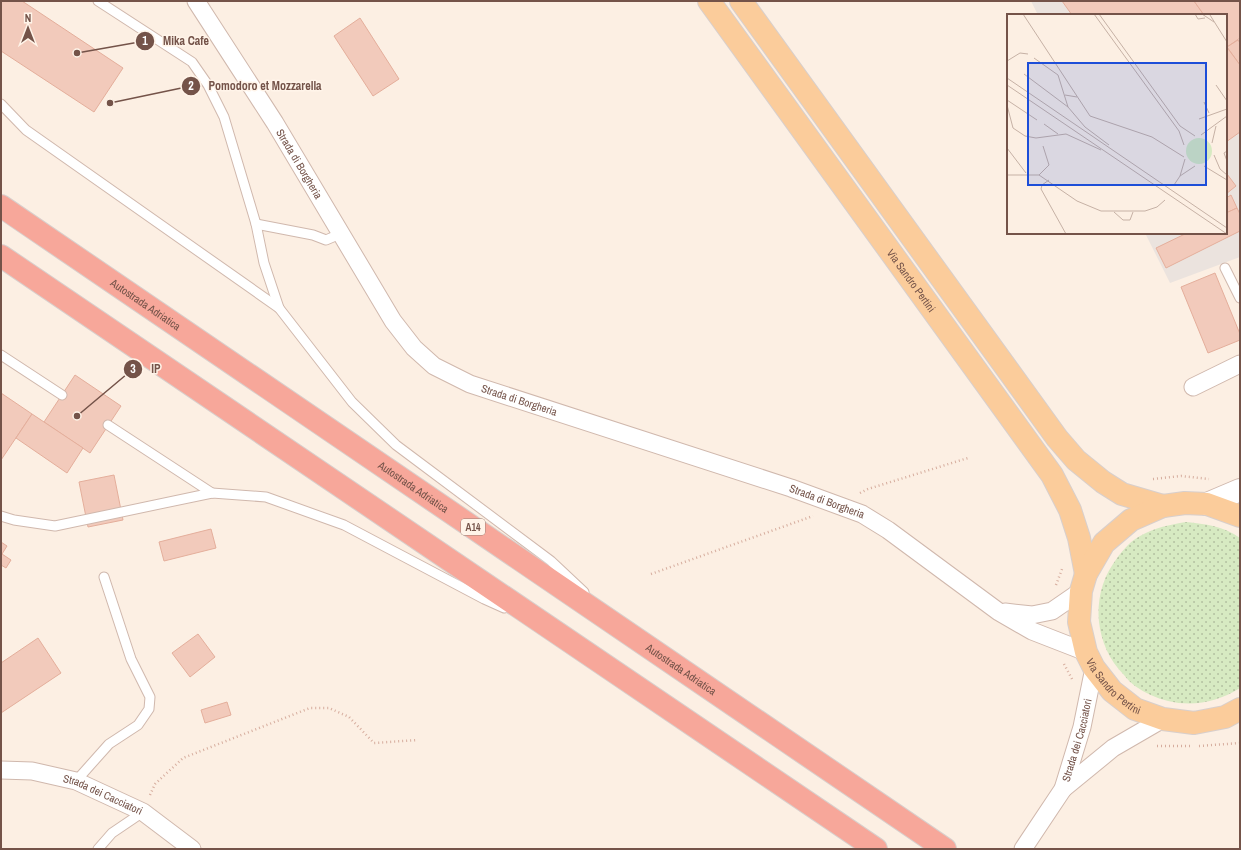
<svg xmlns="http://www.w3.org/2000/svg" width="1241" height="850" font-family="'Archivo Narrow',sans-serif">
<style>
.industrial{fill:#ebe3de}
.grass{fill:url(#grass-dots)}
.building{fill:#f2cabb;stroke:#e4ae9b}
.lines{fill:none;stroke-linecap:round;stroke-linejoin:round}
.service-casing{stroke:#d0b8ad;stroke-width:11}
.minor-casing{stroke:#d0b8ad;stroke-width:19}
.tertiary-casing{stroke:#d0b8ad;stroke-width:24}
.primary-casing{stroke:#d8cfcc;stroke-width:24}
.motorway-casing{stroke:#d8cfcc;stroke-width:24}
.path{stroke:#d6ad9e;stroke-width:2.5;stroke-dasharray:1 3;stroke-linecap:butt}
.service{stroke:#fff;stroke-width:9}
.minor{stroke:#fff;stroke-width:17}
.tertiary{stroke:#fff;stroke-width:22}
.primary{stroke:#fbcc9b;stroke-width:22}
.motorway{stroke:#f7a79a;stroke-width:22}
.labels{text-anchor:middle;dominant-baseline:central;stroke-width:3;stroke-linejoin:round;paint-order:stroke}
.shield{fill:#fff4e9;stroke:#9e8379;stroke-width:1}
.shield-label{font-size:10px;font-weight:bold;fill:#745349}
.street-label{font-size:11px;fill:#745349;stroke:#fff4e9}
.inset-road{fill:none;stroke:#c6b1a5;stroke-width:1}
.view{fill:#1d4ed8;fill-opacity:0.15;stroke:#1d4ed8;stroke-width:2}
.inset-edge{fill:none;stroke:#745349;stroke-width:2}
.leader{fill:none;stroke:#745349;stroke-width:1.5}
.callout-dot{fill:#745349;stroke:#fff4e9;stroke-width:1.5}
.mark-label{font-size:12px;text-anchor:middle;font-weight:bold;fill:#fff}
.callout-label{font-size:12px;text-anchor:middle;font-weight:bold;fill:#745349;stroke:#fff4e9;stroke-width:3;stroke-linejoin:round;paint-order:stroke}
</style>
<defs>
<pattern id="grass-dots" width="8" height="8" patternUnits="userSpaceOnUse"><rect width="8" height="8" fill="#d7eac2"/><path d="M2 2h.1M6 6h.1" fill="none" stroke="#b3c0a0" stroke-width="1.8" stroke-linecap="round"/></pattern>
</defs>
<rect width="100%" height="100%" fill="#fcefe3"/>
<path class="industrial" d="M1031,1H1240V257L1170,283L1145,233H1226V15H1038Z"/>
<path class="grass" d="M1186,522C1205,524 1224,526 1240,538V688C1218,702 1193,707 1168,701C1156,698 1145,693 1135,686C1131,683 1127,679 1124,675C1095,646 1090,598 1113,564C1120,553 1129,542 1140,536C1156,527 1169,525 1186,522Z"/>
<g class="building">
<path d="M1,1H22L123,68L94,112L1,51Z"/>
<path d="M1062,1H1194L1204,15H1072Z"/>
<path d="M1194,1H1240V38L1227,47L1226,46V15H1204Z"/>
<path d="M360,18L399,79L373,96L334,36Z"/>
<path d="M1238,40L1240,43V65L1227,47Z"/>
<path d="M1226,46L1240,65V132L1226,142Z"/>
<path d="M1227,174L1236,186L1226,194V175Z"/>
<path d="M1231,195L1237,208L1226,213V198Z"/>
<path d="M1237,208L1240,214V231L1166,268L1156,248L1187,233H1226V213Z"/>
<path d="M1215,273L1240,334V340L1208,353L1181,287Z"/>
<path d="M75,375L121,406L90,453L44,422Z"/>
<path d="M1,393L32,414L1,460Z"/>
<path d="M32,414L83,448L67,473L16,438Z"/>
<path d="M114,475L123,520L88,527L79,482Z"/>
<path d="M211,529L216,548L164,561L159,542Z"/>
<path d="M1,542L7,546L2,554L11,560L6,568L1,565Z"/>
<path d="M198,634L215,657L190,677L172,653Z"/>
<path d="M38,638L61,673L1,713V663Z"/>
<path d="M227,702L231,715L205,723L201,710Z"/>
</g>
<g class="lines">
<defs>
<g id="service">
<path d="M98,1L192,62L208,85L224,117L256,224L264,263L279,308"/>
<path d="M1,104L26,130L279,308L352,402L396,445L551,561L584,592"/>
<path d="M256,224L313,235L326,240L340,234"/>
<path d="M1225,268L1240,298"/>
<path d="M1,355L62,395"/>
<path d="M108,425L212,493"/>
<path d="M1,516L14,520L55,526L212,493L266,497L344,525L484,599L504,608"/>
<path d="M76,781L109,744L138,725L149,709L150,697L131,659L104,577"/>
<path d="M98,849L112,833L143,812"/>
</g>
<g id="minor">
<path id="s1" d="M196,1L275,123L393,321L414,348L434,366L470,384L791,488L862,514L888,530L999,612L1032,631L1086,652"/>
<path d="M1193,387L1240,364"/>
<path d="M1005,612L1032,615L1052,611L1081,591"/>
<path id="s2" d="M1,770L32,771L76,781L143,812L192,849"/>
<path d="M1063,789L1113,748L1163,719"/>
<path id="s3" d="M1023,849L1063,789L1082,727L1094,668"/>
</g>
<path id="tertiary" d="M1207,504L1240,490"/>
<g id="primary">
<path id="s4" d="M709,1L1052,475L1070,510L1079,538L1086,574"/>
<path d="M741,1L1057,438L1076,460L1103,482L1122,494L1163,506"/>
<path id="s5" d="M1240,516L1207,504L1185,503L1163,506L1131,520L1104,543L1086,574L1081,591L1079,622L1086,652L1094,668L1112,691L1135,709L1163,719L1194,723L1225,717L1240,709"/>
</g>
<g id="motorway">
<path id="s6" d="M1,206L945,849"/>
<path d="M1,256L876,849"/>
</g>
</defs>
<use href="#service" class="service-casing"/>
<use href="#minor" class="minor-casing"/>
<use href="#tertiary" class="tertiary-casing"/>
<use href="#primary" class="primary-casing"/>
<use href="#motorway" class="motorway-casing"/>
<g class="path">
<path d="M1153,479L1181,476L1209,479"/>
<path d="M860,493L868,489L968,458"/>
<path d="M651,574L813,516"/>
<path d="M1056,585L1062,569"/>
<path d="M1064,664L1072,679"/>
<path d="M1157,746H1192"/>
<path d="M1199,746L1240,743"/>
<path d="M150,795L155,784L183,758L310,708H329L349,717L374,743L418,740"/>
</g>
<use href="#service" class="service"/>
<use href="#minor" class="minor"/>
<use href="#tertiary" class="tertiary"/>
<use href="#primary" class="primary"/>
<use href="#motorway" class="motorway"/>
</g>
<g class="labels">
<rect class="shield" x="461" y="519" width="24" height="16" rx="3"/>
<g class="shield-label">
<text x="473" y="527">A14</text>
</g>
<g class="street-label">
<text stroke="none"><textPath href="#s1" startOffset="193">Strada di Borgheria</textPath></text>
<text stroke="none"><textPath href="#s4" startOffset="345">Via Sandro Pertini</textPath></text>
<text stroke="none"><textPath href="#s6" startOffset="175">Autostrada Adriatica</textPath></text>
<text stroke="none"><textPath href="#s1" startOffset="529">Strada di Borgheria</textPath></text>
<text stroke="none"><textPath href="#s6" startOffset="499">Autostrada Adriatica</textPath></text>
<text stroke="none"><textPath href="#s1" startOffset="853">Strada di Borgheria</textPath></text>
<text stroke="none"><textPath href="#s6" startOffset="823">Autostrada Adriatica</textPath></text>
<text stroke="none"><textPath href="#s5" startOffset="310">Via Sandro Pertini</textPath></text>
<text stroke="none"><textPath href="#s3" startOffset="123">Strada dei Cacciatori</textPath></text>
<text stroke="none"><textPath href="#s2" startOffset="106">Strada dei Cacciatori</textPath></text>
</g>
</g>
<g transform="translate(1007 14)">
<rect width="220" height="220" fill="#fcefe3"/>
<path d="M179 137a13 13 0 1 1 26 0a13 13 0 1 1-26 0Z" fill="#d7eac2"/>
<path class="inset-road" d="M16,0L83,102L145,123L177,143M87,0L172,117L177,131M92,0L173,112L188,122M188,0L191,5L198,4M195,0L207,8M203,1L220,28M27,44L51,61L61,93M0,47L13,39L21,40M17,60L61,93L78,113L102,131M0,64L220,214M0,71L220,220M209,71L220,87M58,81L70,83M0,86L30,106M197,88L202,99M0,91L6,114L18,122L29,124L59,120L94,136M192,105L220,95M37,110L51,120M194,121L220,102M205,129L209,112M0,134L19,159M220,137L217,139L220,147M207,141L213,155L220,161M197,152L220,166M0,161H32L70,187L94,197H138L150,193L158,186M32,161L42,151L36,132M173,162L188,152M42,166L35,171L34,175L59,220M167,171L173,162L178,145M107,198L116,206H123L126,198"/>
<path class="view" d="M21,49H199V171H21Z"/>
<rect width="220" height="220" class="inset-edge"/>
</g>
<path class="leader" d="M77 53L145 41M110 103L191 86M77 416L133 369"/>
<g class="callout-dot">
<circle cx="77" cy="53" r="4"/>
<circle cx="110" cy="103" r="4"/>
<circle cx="77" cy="416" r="4"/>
<circle cx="145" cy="41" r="10"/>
<circle cx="191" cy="86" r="10"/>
<circle cx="133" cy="369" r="10"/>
</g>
<g class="mark-label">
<text x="145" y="45">1</text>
<text x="191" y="90">2</text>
<text x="133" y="373">3</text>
</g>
<g class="callout-label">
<text x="186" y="45">Mika Cafe</text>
<text x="265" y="90">Pomodoro et Mozzarella</text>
<text x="156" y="373">IP</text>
</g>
<rect width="1241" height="850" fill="none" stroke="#745349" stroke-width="4"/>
<g transform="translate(28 28)" stroke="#fff4e9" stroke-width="3" paint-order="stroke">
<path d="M0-3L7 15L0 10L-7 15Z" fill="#745349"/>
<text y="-6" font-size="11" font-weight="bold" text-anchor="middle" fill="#745349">N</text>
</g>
</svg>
